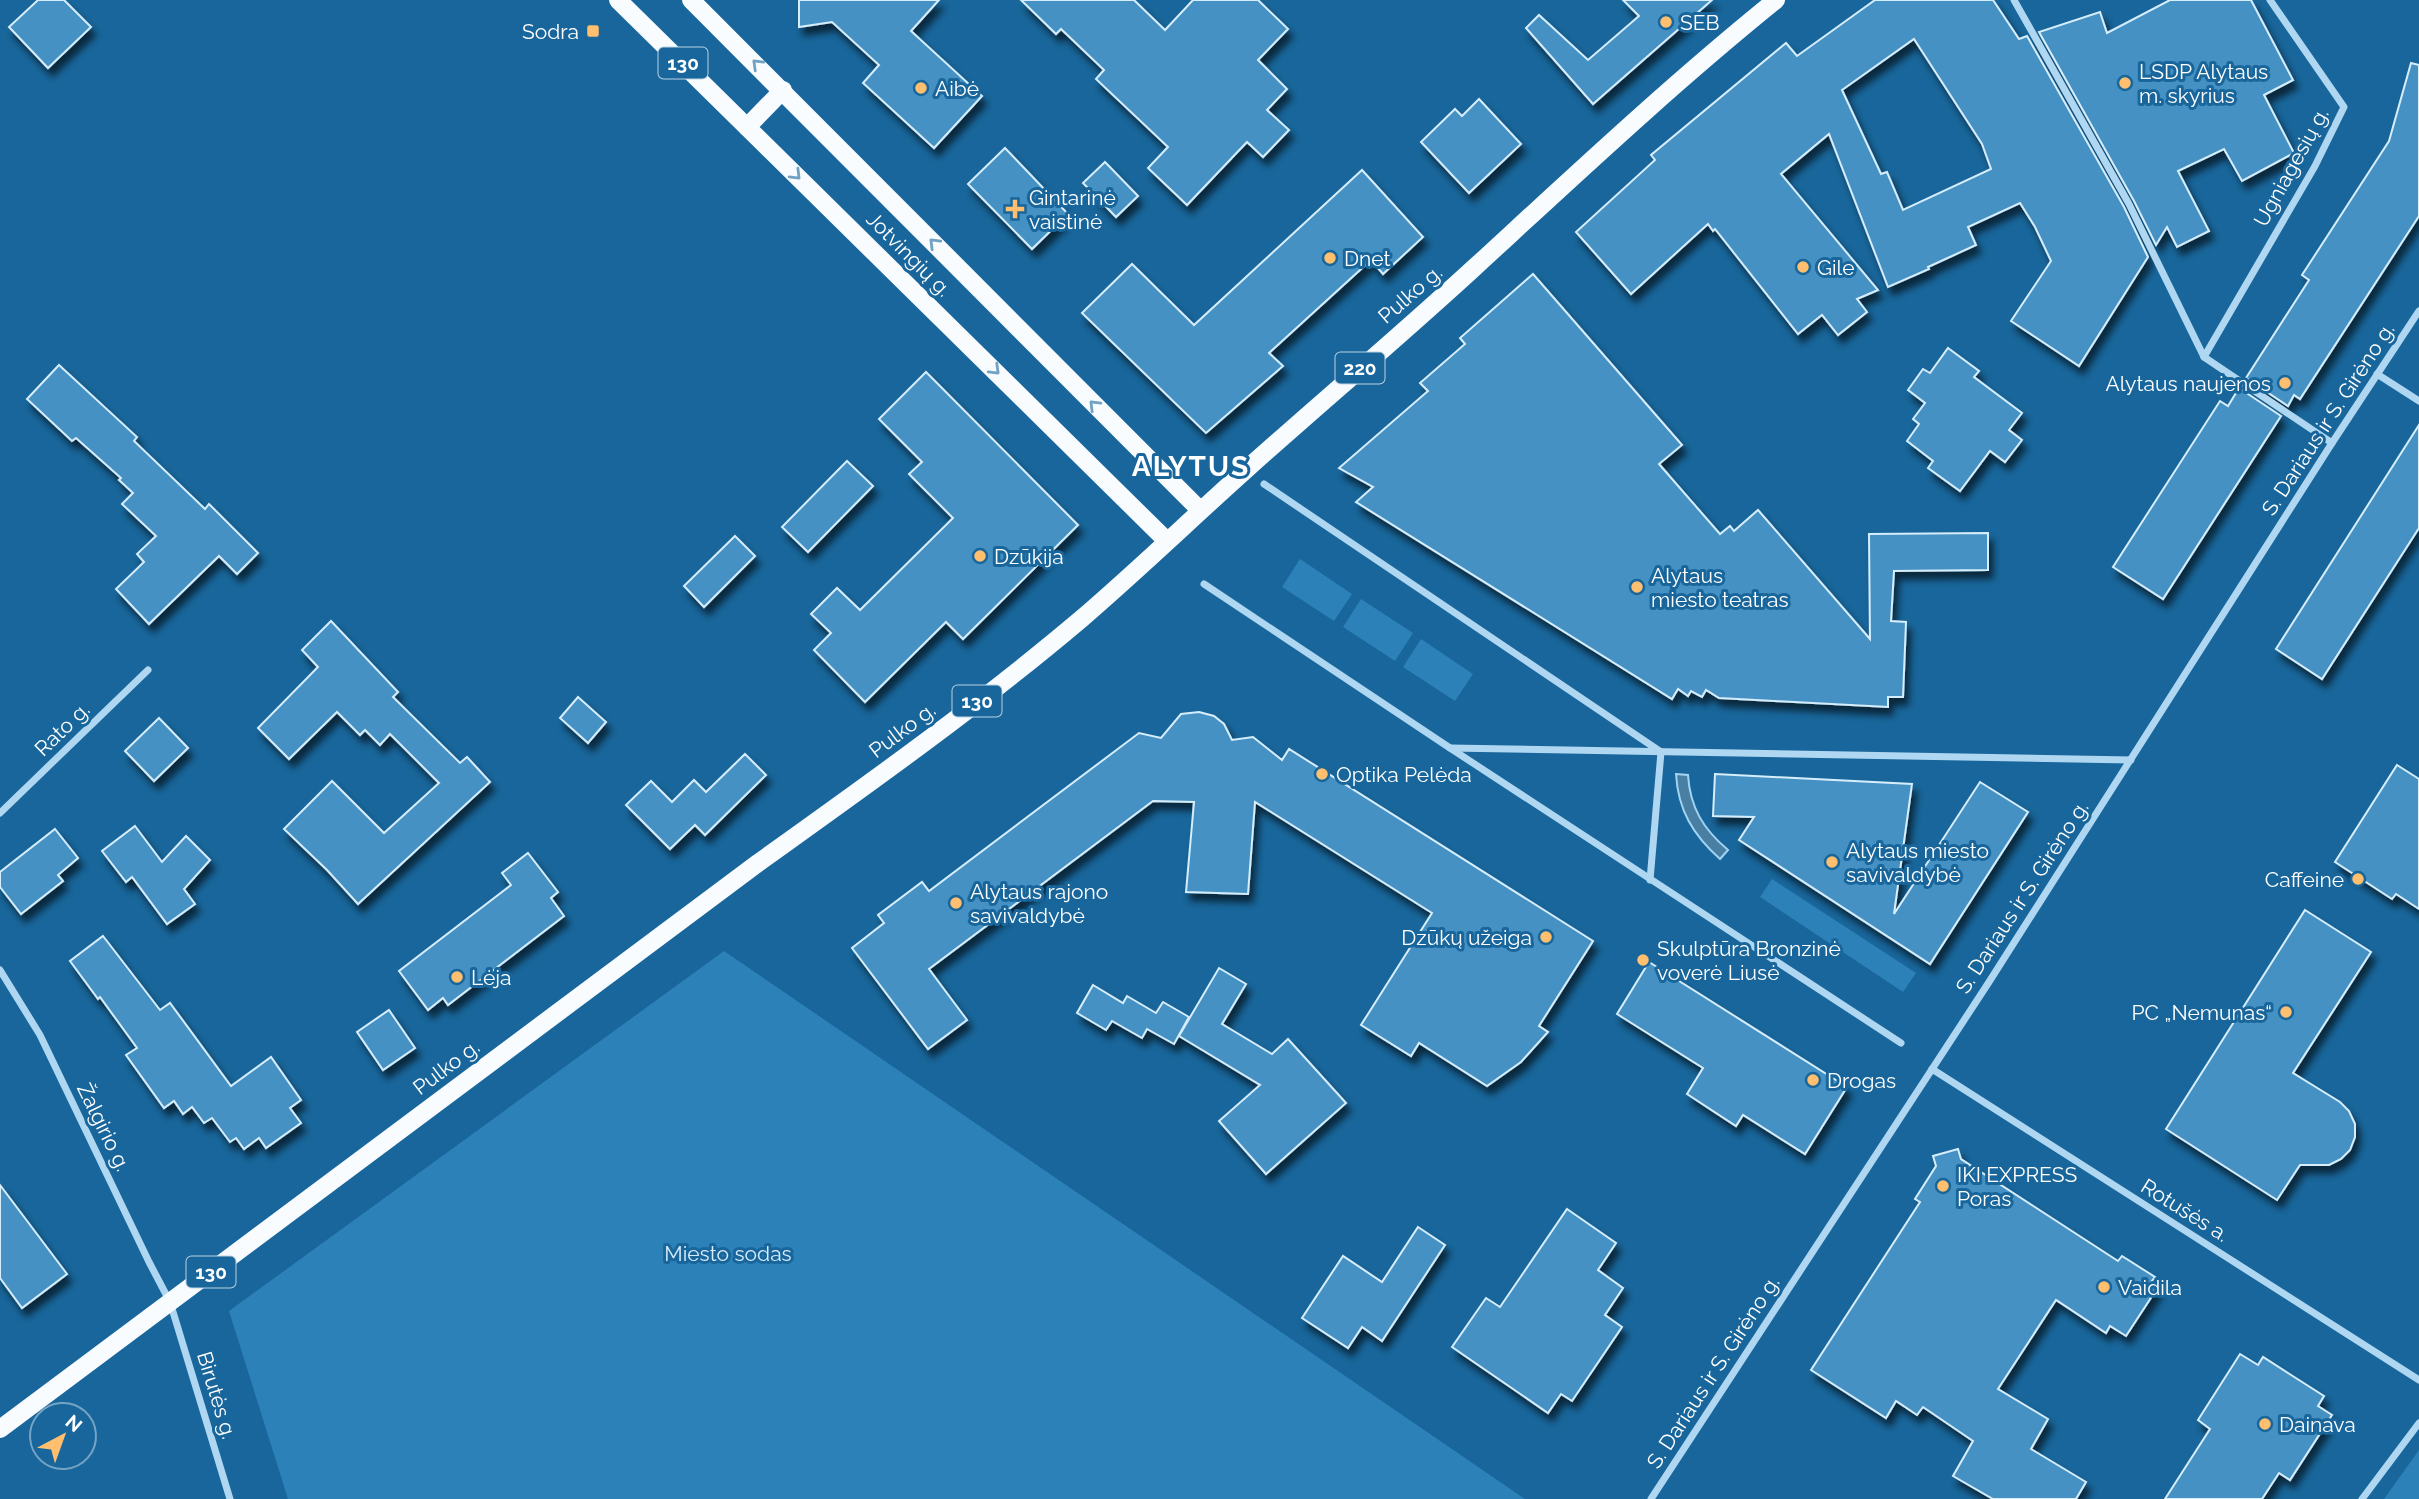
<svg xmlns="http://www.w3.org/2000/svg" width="2419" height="1499" font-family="Raleway,sans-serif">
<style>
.green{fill:#2c81b9}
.water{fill:#4a7fa4;stroke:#a1d4f4;stroke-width:2}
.building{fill:#4591c3;stroke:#d6edfc;stroke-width:2;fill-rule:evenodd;filter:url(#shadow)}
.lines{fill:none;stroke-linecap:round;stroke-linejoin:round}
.street{stroke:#afd7f2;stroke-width:7}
.primary{stroke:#f9fcff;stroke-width:18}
.oneway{stroke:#72a2c3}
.poi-dot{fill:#ffbf6f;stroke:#18669b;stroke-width:2.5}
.labels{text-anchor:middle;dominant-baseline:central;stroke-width:6;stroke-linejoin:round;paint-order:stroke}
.shield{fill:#18669b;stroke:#bad1e1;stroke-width:2}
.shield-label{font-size:19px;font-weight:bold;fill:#fff}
.poi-label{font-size:21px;fill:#fff;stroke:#18669b;text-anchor:start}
.street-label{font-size:21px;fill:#fff;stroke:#18669b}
.park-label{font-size:21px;fill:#d6edfc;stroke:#18669b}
.district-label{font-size:28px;font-weight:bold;letter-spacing:2px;fill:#fff;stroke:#18669b}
</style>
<defs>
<filter id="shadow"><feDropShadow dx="4.5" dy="8" stdDeviation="3.5" flood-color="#0009"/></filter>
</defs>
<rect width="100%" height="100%" fill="#18669b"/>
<g class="green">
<path d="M1300,559L1352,594L1334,621L1282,587Z"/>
<path d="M1361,599L1413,633L1395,661L1343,627Z"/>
<path d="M1421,639L1473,674L1455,701L1403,667Z"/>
<path d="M1772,879L1916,973L1903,992L1760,897Z"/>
<path d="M724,951L1525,1499H288L229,1311Z"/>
<path d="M2419,1450V1499H2384Z"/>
</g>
<path class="water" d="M1676,774L1688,775C1690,807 1703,829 1728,850L1720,859C1693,835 1678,810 1676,774Z"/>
<g class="building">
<path d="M38,0H64L91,27L48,68L9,27Z"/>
<path d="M799,0H939L911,31L982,96L934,148L863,83L879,65L832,22L799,27Z"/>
<path d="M1021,0H1134L1165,30L1193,0H1258L1288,29L1258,60L1287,89L1267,110L1289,130L1263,157L1247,142L1187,205L1148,168L1168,147L1096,79L1104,70L1061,29L1056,34Z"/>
<path d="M1623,0H1712L1593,104L1526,28L1539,15L1588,60L1639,16Z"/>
<path d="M1875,0H1993L2019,39L2027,36L2124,207L2148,257L2079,366L2011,321L2051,261L2035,227L2020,203L1968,227L1976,245L1928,267L1929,269L1888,287L1829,134L1781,174L1878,290L1857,299L1867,312L1838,335L1822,315L1798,334L1715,229L1713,231L1708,224L1631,294L1576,232L1655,160L1651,155L1786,43L1797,56ZM1914,39L1982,144L1991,169L1903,210L1887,172L1881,174L1842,90Z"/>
<path d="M2170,0H2251L2293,80L2264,95L2294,153L2242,181L2224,149L2178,171L2209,231L2177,247L2167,227L2156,245L2134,201L2039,32L2100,12L2107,33Z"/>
<path d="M2411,63L2419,65V216L2300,399L2294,395L2288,406L2246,378L2309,280L2302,275L2389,141Z"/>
<path d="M1479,99L1521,144L1469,193L1421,142L1455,109L1462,116Z"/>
<path d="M1005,148L1068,214L1032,249L968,184Z"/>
<path d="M1105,162L1138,196L1116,217L1083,183Z"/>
<path d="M1362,170L1423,237L1383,274L1371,260L1269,353L1283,366L1206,433L1082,313L1132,264L1194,325Z"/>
<path d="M1533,274L1682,445L1659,464L1720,534L1730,526L1734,531L1758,510L1870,639L1869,534L1988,533V570L1894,571L1891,621L1906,622L1903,697H1888V707L1719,698L1706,690L1702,697L1691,691L1688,696L1678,689L1672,699L1356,502L1373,487L1339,468L1428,391L1420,383L1465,344L1460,338Z"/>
<path d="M1948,348L1979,371L1974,377L2022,413L2009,430L2022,440L2005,462L1990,451L1960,491L1928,468L1933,461L1907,441L1919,424L1913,419L1925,403L1908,390L1923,369L1930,373Z"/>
<path d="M59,365L137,437L134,441L205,509L209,504L258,553L237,574L219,556L149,624L116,589L144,562L137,554L156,536L122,504L133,493L119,480L121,478L76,438L72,441L27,399Z"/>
<path d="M926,372L1078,525L963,639L946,622L865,702L814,650L831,633L811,614L837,588L860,610L953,518L909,474L922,462L879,419Z"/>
<path d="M2239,388L2281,416L2163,599L2113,567L2220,401L2228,406Z"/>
<path d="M2419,425V528L2322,679L2276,649Z"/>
<path d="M847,461L873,486L808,552L782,527Z"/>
<path d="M735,536L755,556L704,607L684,586Z"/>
<path d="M331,621L398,692L393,697L460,763L467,757L490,782L358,904L327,870L284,829L332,781L384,833L439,783L390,734L380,745L365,730L360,735L337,712L289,759L258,728L318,667L302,650Z"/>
<path d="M578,697L606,722L588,743L560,718Z"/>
<path d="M1199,712L1214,716L1224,724L1232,740L1253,737L1282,760L1289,749L1593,941L1539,1026L1548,1032L1521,1062L1487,1086L1419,1043L1411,1056L1361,1025L1432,913L1255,802L1248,894L1186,892L1194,802L1153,801L929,969L967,1020L928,1049L852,948L884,923L878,915L922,882L929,891L1139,733L1161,738L1181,714Z"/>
<path d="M159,718L188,748L154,781L125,751Z"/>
<path d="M745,754L766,775L705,835L695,825L670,849L626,805L651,781L672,802L694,780L706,792Z"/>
<path d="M2397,765L2419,779V909L2396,894L2392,899L2335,862Z"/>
<path d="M1715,774L1912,784L1894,914L1980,782L2028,812L1930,964L1739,840L1754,817L1713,816Z"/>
<path d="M135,826L162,862L186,836L210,860L184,889L195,904L167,924L132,877L126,882L102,851Z"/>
<path d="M55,829L78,858L58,875L63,881L21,914L0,887V872Z"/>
<path d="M528,853L558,892L551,898L564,916L448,1005L443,998L428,1010L399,971L511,885L502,873Z"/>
<path d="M2305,910L2371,952L2293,1073L2340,1102L2349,1111L2355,1124V1137L2350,1150L2341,1159L2329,1165H2300L2277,1200L2166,1129Z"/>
<path d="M103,936L160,1010L170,1003L231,1086L271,1057L301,1100L290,1108L301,1123L266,1148L259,1138L244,1149L236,1138L230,1142L212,1118L204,1123L192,1107L183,1114L174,1101L164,1108L126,1055L137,1048L100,997L98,999L70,961Z"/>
<path d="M1649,962L1847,1087L1805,1154L1743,1115L1736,1126L1687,1094L1703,1068L1617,1014Z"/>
<path d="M1219,968L1246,984L1222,1024L1272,1054L1288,1039L1346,1103L1266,1174L1219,1121L1260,1085L1179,1036Z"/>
<path d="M1093,985L1123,1003L1127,996L1156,1013L1163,1002L1189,1017L1174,1044L1147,1029L1142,1038L1112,1021L1106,1030L1077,1013Z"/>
<path d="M389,1010L415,1048L383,1070L357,1032Z"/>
<path d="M1958,1149L1961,1159L2118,1261L2122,1256L2155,1277L2151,1282L2158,1287L2126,1336L2110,1326L2106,1333L2056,1300L1998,1389L2048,1419L2031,1449L2086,1482L2076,1499H1993L1953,1476L1973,1441L1923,1407L1917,1415L1896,1401L1886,1418L1811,1370L1920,1202L1915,1199L1936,1166L1933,1156Z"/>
<path d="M0,1185L67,1274L22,1308L0,1278Z"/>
<path d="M1567,1209L1616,1243L1598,1270L1623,1288L1605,1315L1622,1327L1572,1401L1561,1394L1548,1413L1452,1347L1486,1298L1500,1307Z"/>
<path d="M1418,1227L1445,1245L1382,1341L1362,1327L1348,1348L1302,1318L1343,1256L1382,1282Z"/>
<path d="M2240,1354L2258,1365L2263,1357L2324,1396L2318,1406L2332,1415L2290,1480L2279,1473L2262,1499H2165L2210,1429L2198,1420Z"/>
</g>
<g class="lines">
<g class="street">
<path d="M2014,0L2129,204L2204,357"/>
<path d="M2270,0L2344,107L2315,166L2204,357L2332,443"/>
<path d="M2377,374L2419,401"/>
<path d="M1264,484L1661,752L1650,880"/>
<path d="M1204,584L1450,748L1901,1043"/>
<path d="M1450,748L2131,760"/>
<path d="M0,813L148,670"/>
<path d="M0,970L40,1035L149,1262L170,1302L230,1499"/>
<path d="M1932,1069L2419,1380"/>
<path d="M1651,1499L1989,982L2332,443L2419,311"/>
<path d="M2362,1499L2419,1423"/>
</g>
<g class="primary">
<path d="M618,0L1167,541"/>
<path d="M691,0L1200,510"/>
<path d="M747,127L783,90"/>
<path d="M0,1429L758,863C867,785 977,707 1080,620C1137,571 1192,518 1249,467C1324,400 1401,335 1475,267C1574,176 1672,84 1776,0"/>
</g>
</g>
<defs><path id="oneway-chevron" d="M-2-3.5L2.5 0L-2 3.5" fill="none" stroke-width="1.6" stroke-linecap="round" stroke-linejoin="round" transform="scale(1.75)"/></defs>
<g class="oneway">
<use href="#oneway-chevron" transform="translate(757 64) rotate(-136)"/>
<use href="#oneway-chevron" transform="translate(796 175) rotate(45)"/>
<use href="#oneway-chevron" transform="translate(934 243) rotate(-135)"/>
<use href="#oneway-chevron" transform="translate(995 370) rotate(44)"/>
<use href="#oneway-chevron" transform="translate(1094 405) rotate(-135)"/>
</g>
<g class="poi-dot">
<circle cx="1666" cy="22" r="7"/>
<rect x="586" y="24" width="14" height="14" rx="3.5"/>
<circle cx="2125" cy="83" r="7"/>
<circle cx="921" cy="88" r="7"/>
<path d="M1011.5 198.5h7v7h7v7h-7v7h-7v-7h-7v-7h7z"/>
<circle cx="1330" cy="258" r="7"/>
<circle cx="1803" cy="267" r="7"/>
<circle cx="2285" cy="383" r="7"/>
<circle cx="980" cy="556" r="7"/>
<circle cx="1637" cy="587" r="7"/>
<circle cx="1322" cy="774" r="7"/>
<circle cx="1832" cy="862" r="7"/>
<circle cx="2358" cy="879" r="7"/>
<circle cx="956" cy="903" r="7"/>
<circle cx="1546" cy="937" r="7"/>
<circle cx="1643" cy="960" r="7"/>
<circle cx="457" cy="977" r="7"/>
<circle cx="2286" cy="1012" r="7"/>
<circle cx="1813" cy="1080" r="7"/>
<circle cx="1943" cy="1186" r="7"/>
<circle cx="2104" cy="1287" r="7"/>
<circle cx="2265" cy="1424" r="7"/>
</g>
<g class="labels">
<g class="shield">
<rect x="658.5" y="47.5" width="49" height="31" rx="5"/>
<rect x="1335.5" y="352.5" width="49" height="31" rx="5"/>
<rect x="952.5" y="685.5" width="49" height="31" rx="5"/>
<rect x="186.5" y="1256.5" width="49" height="31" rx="5"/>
</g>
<g class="shield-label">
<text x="683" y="63">130</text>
<text x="1360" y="368">220</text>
<text x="977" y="701">130</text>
<text x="211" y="1272">130</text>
</g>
<g class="poi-label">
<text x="1680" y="22">SEB</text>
<text x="579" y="31" text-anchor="end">Sodra</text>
<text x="2139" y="71">LSDP Alytaus<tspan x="2139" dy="24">m. skyrius</tspan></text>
<text x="935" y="88">Aibė</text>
<text x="1029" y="197">Gintarinė<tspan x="1029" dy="24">vaistinė</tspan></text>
<text x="1344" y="258">Dnet</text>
<text x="1817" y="267">Gile</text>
<text x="2271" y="383" text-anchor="end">Alytaus naujenos</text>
<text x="994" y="556">Dzūkija</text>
<text x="1651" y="575">Alytaus<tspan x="1651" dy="24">miesto teatras</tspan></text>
<text x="1336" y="774">Optika Pelėda</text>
<text x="1846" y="850">Alytaus miesto<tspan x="1846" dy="24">savivaldybė</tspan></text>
<text x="2344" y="879" text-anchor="end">Caffeine</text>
<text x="970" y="891">Alytaus rajono<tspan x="970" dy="24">savivaldybė</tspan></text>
<text x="1532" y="937" text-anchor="end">Dzūkų užeiga</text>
<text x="1657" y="948">Skulptūra Bronzinė<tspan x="1657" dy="24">voverė Liusė</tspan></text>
<text x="471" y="977">Lėja</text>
<text x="2272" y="1012" text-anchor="end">PC „Nemunas“</text>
<text x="1827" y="1080">Drogas</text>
<text x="1957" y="1174">IKI EXPRESS<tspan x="1957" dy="24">Poras</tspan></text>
<text x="2118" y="1287">Vaidila</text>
<text x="2279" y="1424">Dainava</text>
</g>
<g class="street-label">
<text transform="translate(2291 167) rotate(-61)">Ugniagesių g.</text>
<text transform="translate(909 254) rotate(45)">Jotvingių g.</text>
<text transform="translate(1410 294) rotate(-41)">Pulko g.</text>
<text transform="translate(2328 419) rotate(-57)">S. Dariaus ir S. Girėno g.</text>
<text transform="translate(62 729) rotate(-44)">Rato g.</text>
<text transform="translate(902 730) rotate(-37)">Pulko g.</text>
<text transform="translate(2022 897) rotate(-57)">S. Dariaus ir S. Girėno g.</text>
<text transform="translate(446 1067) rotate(-37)">Pulko g.</text>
<text transform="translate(104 1127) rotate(64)">Žalgirio g.</text>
<text transform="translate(2185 1210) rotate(32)">Rotušės a.</text>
<text transform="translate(1713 1372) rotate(-57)">S. Dariaus ir S. Girėno g.</text>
<text transform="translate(217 1395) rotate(73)">Birutės g.</text>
</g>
<g class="park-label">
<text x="728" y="1253">Miesto sodas</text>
</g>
<g class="district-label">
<text x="1191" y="466">ALYTUS</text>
</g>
</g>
<g transform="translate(63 1436) rotate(41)"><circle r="33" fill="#18669b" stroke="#74a3c3" stroke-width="2"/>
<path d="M0-5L12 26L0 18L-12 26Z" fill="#ffbf6f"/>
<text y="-10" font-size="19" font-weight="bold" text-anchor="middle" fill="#ffffff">N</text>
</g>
</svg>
